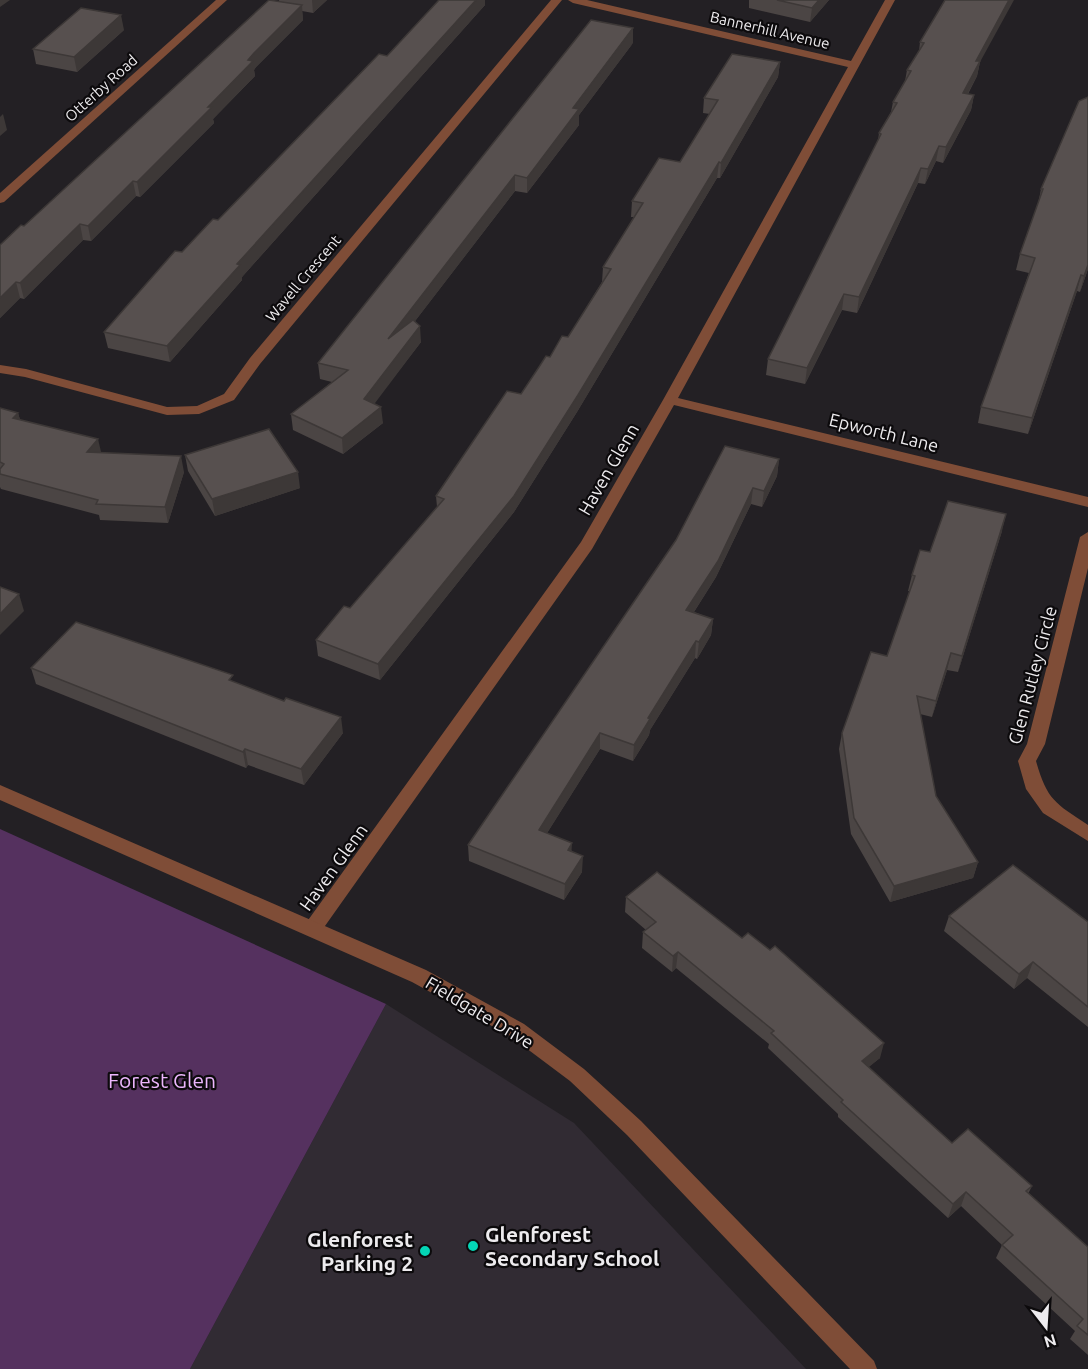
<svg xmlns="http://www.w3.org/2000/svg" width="1088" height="1369" font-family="Ubuntu,sans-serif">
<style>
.built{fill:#312b33}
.green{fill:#55315f}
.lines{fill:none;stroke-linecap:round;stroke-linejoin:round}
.minor{fill:#7f4d37;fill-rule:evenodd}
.tertiary{fill:#7f4d37;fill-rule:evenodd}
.wall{fill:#4b4544}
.shaded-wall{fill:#3d3837}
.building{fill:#57504f;stroke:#3d3837;stroke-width:1.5}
.poi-dot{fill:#04d5b6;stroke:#0c0a0c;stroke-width:2}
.labels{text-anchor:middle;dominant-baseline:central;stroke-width:4.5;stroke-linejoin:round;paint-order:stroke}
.far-street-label{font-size:15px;fill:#edebee;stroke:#0c0a0c}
.street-label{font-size:18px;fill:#edebee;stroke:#0c0a0c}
.near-park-label{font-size:21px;fill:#ecb6fd;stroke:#0c0a0c}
.near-poi-label{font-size:21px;font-weight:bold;fill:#edebee;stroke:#0c0a0c;text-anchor:start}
</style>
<rect width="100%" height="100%" fill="#232024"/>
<path class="built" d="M386,1004L574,1123L806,1369H190Z"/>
<path class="green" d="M0,829L386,1004L190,1369H0Z"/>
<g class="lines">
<g class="minor">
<path d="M216,0H227L4,202L0,203V193Z"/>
<path d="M551,0H562L260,364L234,400L199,414L167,415L25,377L0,373V365L26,369L167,407L197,406L224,394L250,358Z"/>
<path d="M568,0H587L851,61L885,0H895L678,398L1088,497V507L674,405L592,549L320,933L313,936L306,933L304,928L306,923L581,542L663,400L848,67L573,3Z"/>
<path d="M1088,532V568L1045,744L1036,761C1047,800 1055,803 1088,825V841L1043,813L1026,789L1018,761L1027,744L1080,537Z"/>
</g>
<path class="tertiary" d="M0,785L426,970L524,1024L584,1069L641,1121L874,1361L877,1369H850L627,1135L570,1081L510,1036L412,982L0,800Z"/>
</g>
<g class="wall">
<path d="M279,0H327L313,13L302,11L303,20L256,67L254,70L255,76L213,119L214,123L140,197L136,196L91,241L83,240L24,299L20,298L0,318V245L24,226L279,1Z"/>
<path d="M439,0H485V5L242,277V280L170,362L108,348L104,332L182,252L218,220L387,56Z"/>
<path d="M749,0H829L810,22L749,8Z"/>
<path d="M124,30L77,72L36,64L33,49Z"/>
<path d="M920,42L980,62L977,76L968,94L974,95L971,110L943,163L936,161L925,184L918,183L857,313L842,310L805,384L766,375L768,359L878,141L879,133L891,112L893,102L905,81L907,70L919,51Z"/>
<path d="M633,43L579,115V125L527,193L515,191L415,321L421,342L374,403L383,423L343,454L293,430L291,414L332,382L320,379L318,363Z"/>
<path d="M780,62L778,77L720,178H717L577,412L514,512L380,680L318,656L316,640L350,608L437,507L436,496L521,394L550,357L568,337L602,282L603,267L634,217H631L632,201L680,162L710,114L703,113L704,98Z"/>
<path d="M1079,101L1088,269L1080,292L1077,291L1028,434L978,423L981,407L1029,273L1016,270L1020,254L1038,204L1041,189Z"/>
<path d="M0,408L18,413L20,420L101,453L184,472L168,523L100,520L99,515L1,489L0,487Z"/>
<path d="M185,455L300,488L215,516L188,471Z"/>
<path d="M779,459L777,476L762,507L751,504L716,577L694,612L713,619L711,635L697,659L695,658L650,730L649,735L633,761L600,749L547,833L572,851L582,872L564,900L469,861L468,845L676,540Z"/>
<path d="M1002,531L958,672L947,670L932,717L920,714L936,796L978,862L973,878L890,902L851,834L839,749L842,733L887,656L910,591H908L912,575L930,552Z"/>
<path d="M31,668L234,682L343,733L304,785L248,765L246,768L36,684Z"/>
<path d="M626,897L880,1058L868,1067L952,1143L1032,1186L1028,1194L1088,1247V1355L1070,1339L1075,1331L996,1258L1002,1245L961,1206L948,1218L838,1117V1114L768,1048L769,1044L676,968L672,972L642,948L643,932L646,930L625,912Z"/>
<path d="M949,916L1088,922V1027L1027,978L1014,989L944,931Z"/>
</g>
<g class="shaded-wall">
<path d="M0,0H10L0,7Z"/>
<path d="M312,0H327L313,13Z"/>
<path d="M476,0H485V5L242,277V280L170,362L167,346L237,264Z"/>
<path d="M819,0H829L810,22L812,8Z"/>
<path d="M1009,0H1014L980,62L977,76L960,108L963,93L976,61Z"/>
<path d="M302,5L303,20L256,67L254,70L255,76L213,119L214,123L140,197L137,182L208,107L254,53Z"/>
<path d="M121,15L124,30L77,72L74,57Z"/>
<path d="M633,28V43L579,115V125L527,193V178L573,108Z"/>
<path d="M780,62L778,77L720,178L721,163Z"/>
<path d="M974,95L971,110L943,163L946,147Z"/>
<path d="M3,114L7,130L0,136V117Z"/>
<path d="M939,146L936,161L925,184L928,169Z"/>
<path d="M719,162L717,178L577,412L514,512L380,680L378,664L688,212Z"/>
<path d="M921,168L918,183L857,313L859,297Z"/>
<path d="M515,175V191L389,355L388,339Z"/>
<path d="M133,181L136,196L91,241L88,226Z"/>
<path d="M80,224L83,240L24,299L20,283Z"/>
<path d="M1088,265V269L1080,292L1084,276Z"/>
<path d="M1081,275L1077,291L1028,434L1032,418Z"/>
<path d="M16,282L20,298L0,318V298Z"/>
<path d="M844,294L842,310L805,384L807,368Z"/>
<path d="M420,326L421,342L366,415L364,399Z"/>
<path d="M381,407L383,423L343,454L342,438Z"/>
<path d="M18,413L23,429L13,418Z"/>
<path d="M98,439L102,456L87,452Z"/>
<path d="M181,456L184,472L168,523L165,507Z"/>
<path d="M779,459L777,476L762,507L764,491Z"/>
<path d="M298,472L300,488L215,516L212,499Z"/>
<path d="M753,488L751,504L716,577L685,626L686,610Z"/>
<path d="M1006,514L1002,531L958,672L962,656Z"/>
<path d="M19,594L24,611L0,635V614Z"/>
<path d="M713,619L711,635L697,659L699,642Z"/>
<path d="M696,641L695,658L650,730L649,735L633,761L634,745L648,718Z"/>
<path d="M951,653L947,670L932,717L936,701Z"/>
<path d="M341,717L343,733L304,785L301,769Z"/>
<path d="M600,733V749L539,846V830Z"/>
<path d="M245,749L248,765L246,768L243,752Z"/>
<path d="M572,843L571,859L568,850Z"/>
<path d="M583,856L582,872L564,900L565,884Z"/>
<path d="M978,862L973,878L890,902L894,886Z"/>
<path d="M678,952L676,968L672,972L673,956Z"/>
<path d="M1033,962L1027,978L1014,989L1019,974Z"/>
<path d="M884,1043L880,1058L858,1076L862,1061Z"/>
<path d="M966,1192L961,1206L948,1218L953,1204Z"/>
</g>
<g class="building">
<path d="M269,0L302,5L254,53L248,60L253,61L208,107H212L137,182L133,181L88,226L80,224L20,283L16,282L0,298V245L21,225L24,226Z"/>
<path d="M439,0H476L237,264L240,265L167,346L104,332L175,251L182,252L213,219L218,220L379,54L387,56Z"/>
<path d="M777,0H819L812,8Z"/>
<path d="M945,0H1009L976,61H980L963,93L974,95L946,147L939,146L928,169L921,168L859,297L844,294L807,368L768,359L881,134L879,133L897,103L893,102L911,71L907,70L924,43L920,42Z"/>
<path d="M81,8L121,15L74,57L33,49Z"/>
<path d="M591,20L633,28L573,108L579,109L527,178L515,175L388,339L413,320L420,326L364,399L381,407L342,438L291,414L348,370L318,363Z"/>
<path d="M732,54L780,62L721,163L719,162L578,395L514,496L378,664L316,640L344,606L350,608L444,499L436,496L507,391L521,394L539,367L546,356L550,357L562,336L568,337L611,269L603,267L643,203L632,201L659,158L680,162L718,100L704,98Z"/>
<path d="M1088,97V265L1084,276L1081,275L1032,418L981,407L1035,258L1020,254L1043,189H1041L1079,101Z"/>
<path d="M0,408L18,413L13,418L98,439L87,452L181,456L165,507L96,504L98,500L0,474V469L4,464L0,462Z"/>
<path d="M269,429L298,472L212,499L185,455Z"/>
<path d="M725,446L779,459L764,491L753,488L718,561L686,610L713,619L699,642L696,641L648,718L650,719L634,745L600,733L539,830L572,843L568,850L583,856L565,884L468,845L676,540Z"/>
<path d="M948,501L1006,514L962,656L951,653L936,701L917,696L936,796L978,862L894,886L854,818L842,733L871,652L887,656L915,576L912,575L920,550L930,552Z"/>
<path d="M0,587L19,594L0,614Z"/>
<path d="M76,622L233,675L229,680L284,701L286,698L341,717L301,769L245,749L243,752L31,668Z"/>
<path d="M1013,865L1088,922V1007L1033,962L1019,974L949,916Z"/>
<path d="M657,872L742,938L748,933L770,950L775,946L884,1043L862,1061L952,1143L968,1129L1032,1186L1026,1191L1088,1247V1335L1077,1326L1083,1319L1002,1245L1013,1235L966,1192L953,1204L841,1102L843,1100L771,1033L774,1031L678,952L673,956L643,932L656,922L626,897Z"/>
</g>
<g class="poi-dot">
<circle cx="473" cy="1246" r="6"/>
<circle cx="425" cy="1251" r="6"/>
</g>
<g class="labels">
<g class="far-street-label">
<text transform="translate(770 30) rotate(13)">Bannerhill Avenue</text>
<text transform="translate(101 88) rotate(-42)">Otterby Road</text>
<text transform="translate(303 278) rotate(-50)">Wavell Crescent</text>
</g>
<g class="street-label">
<text transform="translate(884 432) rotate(14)">Epworth Lane</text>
<text transform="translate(608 469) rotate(-60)">Haven Glenn</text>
<text transform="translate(1032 675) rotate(-75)">Glen Rutley Circle</text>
<text transform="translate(333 867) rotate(-54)">Haven Glenn</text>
<text transform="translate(480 1012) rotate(31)">Fieldgate Drive</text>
</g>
<g class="near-park-label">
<text x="162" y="1080">Forest Glen</text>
</g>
<g class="near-poi-label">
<text x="485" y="1234">Glenforest<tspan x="485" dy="24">Secondary School</tspan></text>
<text x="413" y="1239" text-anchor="end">Glenforest<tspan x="413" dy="24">Parking 2</tspan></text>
</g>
</g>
<g transform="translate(1046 1327) rotate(163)" stroke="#0c0a0c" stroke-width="4.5" paint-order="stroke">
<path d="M0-4.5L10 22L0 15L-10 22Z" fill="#edebee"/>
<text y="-9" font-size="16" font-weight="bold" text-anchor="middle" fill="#edebee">N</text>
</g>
</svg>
